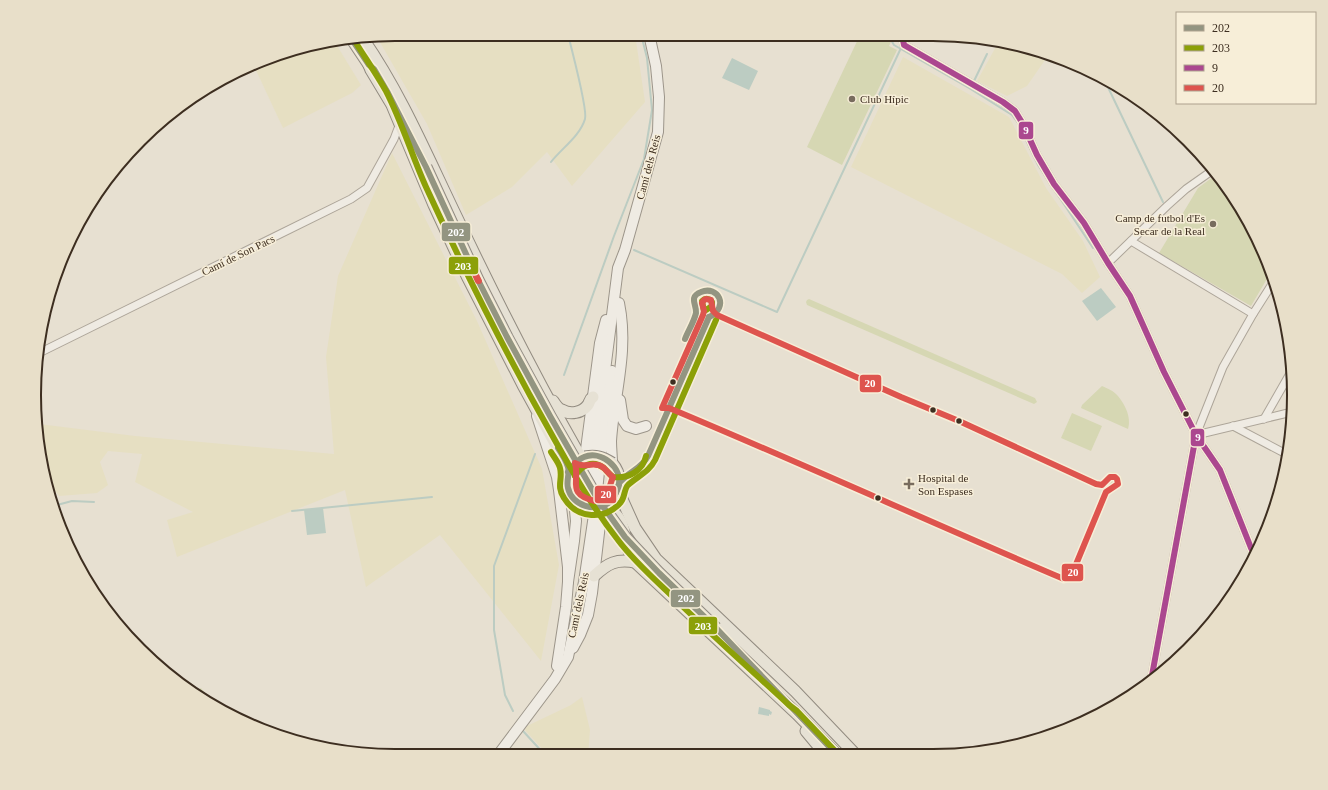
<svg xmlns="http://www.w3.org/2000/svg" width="1328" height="790" font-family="'Times New Roman',serif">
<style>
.farmland{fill:#e6dfc2}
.green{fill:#d6d7b3}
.water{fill:#bcccc2}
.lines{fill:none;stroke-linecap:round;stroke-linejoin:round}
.stream{stroke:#bcccc2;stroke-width:2}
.street-casing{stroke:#ada599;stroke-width:9}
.secondary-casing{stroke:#9c958a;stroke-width:12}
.primary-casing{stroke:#928b80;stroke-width:13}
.street{stroke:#efebe3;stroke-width:7}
.secondary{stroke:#efebe3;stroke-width:10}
.primary{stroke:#e6e1d4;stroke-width:11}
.primary-bridge-casing{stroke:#928b80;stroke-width:13;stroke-linecap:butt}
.primary-bridge{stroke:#e6e1d4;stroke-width:11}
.bus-1-casing{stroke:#f7eed8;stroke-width:9}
.bus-2-casing{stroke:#f7eed8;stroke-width:9}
.bus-3-casing{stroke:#f7eed8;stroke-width:9}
.bus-4-casing{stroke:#f7eed8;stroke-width:9}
.bus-1{stroke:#939581;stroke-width:6}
.bus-2{stroke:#8ca008;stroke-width:6}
.bus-3{stroke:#ab478f;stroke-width:6}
.bus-4{stroke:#de544e;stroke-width:6}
.poi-dot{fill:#786c5e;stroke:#f7eed8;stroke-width:1.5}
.bus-dot{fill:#3d2e20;stroke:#f7eed8;stroke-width:1.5}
.labels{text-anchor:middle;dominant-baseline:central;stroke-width:3;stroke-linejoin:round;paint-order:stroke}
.poi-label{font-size:11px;fill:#3d2e20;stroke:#f7eed8;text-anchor:start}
.street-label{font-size:11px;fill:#3d2e20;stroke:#f7eed8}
.rim{fill:none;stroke:#3d2e20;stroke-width:2}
.line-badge{stroke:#f7eed8;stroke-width:1.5}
.badge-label{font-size:11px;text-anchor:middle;font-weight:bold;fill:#fff}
</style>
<rect width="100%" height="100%" fill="#e7e0d1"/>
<g class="farmland">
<path d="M395,34H635L645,102L572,186L547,152L512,187L466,215L427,124L377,37Z"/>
<path d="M998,43L1021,48L1045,60L1027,86L1007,96L977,81Z"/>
<path d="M336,44L361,85L352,93L283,128L254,66L279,53Z"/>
<path d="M903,57L1009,117L1046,188L1083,241L1100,277L1082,293L1062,274L851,167Z"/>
<path d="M392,153L477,321L542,469L559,565L541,661L440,535L366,587L345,490L177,557L167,520L193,512L135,482L142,454L108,451L100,462L108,485L97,493L59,496L48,481L39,424L135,436L334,454L326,357L338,276Z"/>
<path d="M582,697L590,730L588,755H548L525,730L527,726L571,705Z"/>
</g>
<g class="green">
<path d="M860,35H894L889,46L897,50L842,165L807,147Z"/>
<path d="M1217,174L1233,195L1267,257L1271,272L1251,306L1159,253L1198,188Z"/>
<circle cx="708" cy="303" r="9"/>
<path d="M809,299L1035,398L1037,402L1034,404L807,305L806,302L807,300Z"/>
<path d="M1102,386C1106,388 1112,390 1116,394C1124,402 1132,417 1128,429L1081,408L1082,405Z"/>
<path d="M1072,413L1102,426L1091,451L1061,438Z"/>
<circle cx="1113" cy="481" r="9"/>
<path d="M1103,498H1106L1107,500L1097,523L1093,520L1101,499Z"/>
<path d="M201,688L209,699L206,701L193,693Z"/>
</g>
<g class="water">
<path d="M732,58L758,71L749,90L722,78Z"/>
<path d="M1101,288L1116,307L1097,321L1082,301Z"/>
<path d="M323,508L326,533L307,535L304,510Z"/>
<path d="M759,707L770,710V711L772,712L771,715L769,714V716L758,714Z"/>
</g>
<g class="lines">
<g class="stream">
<path d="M894,35L891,40L894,45L969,88L1012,115L1018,123L1038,165L1093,248"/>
<path d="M974,81L987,54"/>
<path d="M1105,81L1163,202"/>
<path d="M551,162C562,148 580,136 585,119C588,109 571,48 568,34"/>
<path d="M634,250L777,312L901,48"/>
<path d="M564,375L614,236L644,159L652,110L647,58L641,34"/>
<path d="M52,504L57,505L72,501L94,502"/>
<path d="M292,511L432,497"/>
<path d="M513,711L505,695L494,630V566L535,454"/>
<path d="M523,731L545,755"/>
</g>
<defs>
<g id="street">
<path d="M902,35L904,45L1003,102L1015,111L1023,124L1037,155L1054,184L1084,223L1108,263L1130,296L1164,372L1196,435L1220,470L1251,548L1255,555"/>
<path d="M1131,241L1253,314"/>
<path d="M1108,263L1167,206L1186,189L1213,170"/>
<path d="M41,352L351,199L367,188L394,139L400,123"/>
<path d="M1264,419L1292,370"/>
<path d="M1233,426L1288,455"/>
<path d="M1196,435L1292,412"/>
<path d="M1151,681L1196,435L1223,367L1253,314L1274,281"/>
</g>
<g id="secondary">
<path d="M620,400L623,420L627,426L636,429L646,426"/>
<path d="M537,416L557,477L559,490L568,567V582"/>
<path d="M595,449L618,268L625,250L658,132L659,97L656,66L649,34"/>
<path d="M602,450L612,371"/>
<path d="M585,457L600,343L606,320"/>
<path d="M612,463C612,456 611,449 611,441C614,394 629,352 619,303"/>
<path d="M596,500L600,463"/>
<path d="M589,501L592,462"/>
<path d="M573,648L580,635L588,615L592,593L602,507"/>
<path d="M557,666L566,607L568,582L574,541L576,521L574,500"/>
<path d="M498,755L555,679L568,657L584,582L594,515"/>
</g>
<g id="primary">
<path d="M363,39C401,94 427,156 456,216C495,298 536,379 581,458"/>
<path d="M353,41L369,65L374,69"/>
<path d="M369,65L371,70L392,105L434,205L467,276L523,385L568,467L567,484L569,492L574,500"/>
<path d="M553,401C555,404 558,409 562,410C570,415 582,413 588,405C590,402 589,400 593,397"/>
<path d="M619,488L621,497L635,528L656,559L795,691L856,755"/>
<path d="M606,505C610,509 615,513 618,517C628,530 623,547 635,562L797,714L837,755"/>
<path d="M602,507C619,498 625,478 612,463"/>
<path d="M594,576C608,563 616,559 635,562"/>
<path d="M806,731L826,755"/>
</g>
</defs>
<use href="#street" class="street-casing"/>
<use href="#secondary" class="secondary-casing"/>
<use href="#primary" class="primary-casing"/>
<use href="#street" class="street"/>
<use href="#secondary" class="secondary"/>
<use href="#primary" class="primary"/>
<defs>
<g id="primary-bridge">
<path d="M426,167L478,280L507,337L550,416L597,498L625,537L659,573L716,628"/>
<path d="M585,457C596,455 603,457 612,463"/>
<path d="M574,500C583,506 591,510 602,507"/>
</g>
</defs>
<use href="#primary-bridge" class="primary-bridge-casing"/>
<use href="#primary-bridge" class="primary-bridge"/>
<defs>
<g id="bus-1">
<path d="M353,41L369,65L374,69L388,93L426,167L478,280L507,337L550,416L597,498L625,537L659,573L716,628L837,755"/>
<path d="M685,339C688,331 694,322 696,313C697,305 688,297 701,292C718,285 730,307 709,317"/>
<path d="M558,448C562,454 566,460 568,467C570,474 566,481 568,488C572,506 596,513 610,502C618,495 615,487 621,481C630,471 642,468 648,456L709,317"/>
<path d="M568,472C573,466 576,460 584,457C601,450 622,467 619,485C618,489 616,493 614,497"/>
</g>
<g id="bus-2">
<path d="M356,43C366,59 377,75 386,91C402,122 412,156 426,187C465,272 506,354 552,435C572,471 592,507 618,540C633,560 653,578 671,595C709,633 749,668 789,705L797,711L839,755"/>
<path d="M704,311L702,301C705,298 710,298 712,302V306L706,310"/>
<path d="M551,452C554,457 559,463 560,468C563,479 556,486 564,498C577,519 605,521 621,502C625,497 624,489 628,485C638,476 649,472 655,460L716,320"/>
<path d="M575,476C581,466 592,459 604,468C607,471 609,474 613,477C628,479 643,471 646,456"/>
</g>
<g id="bus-3">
<path d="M902,35L904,45L1003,102L1015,111L1023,124L1037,155L1054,184L1084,223L1108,263L1130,296L1164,372L1196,435L1220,470L1251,548L1255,555"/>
<path d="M1151,681L1196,435"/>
</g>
<g id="bus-4">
<path d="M470,263L478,281H479Z"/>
<path d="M706,299L711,300L713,311L717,315L901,397L959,421L1096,484L1102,485L1110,477H1115L1117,479L1118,484L1106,492L1072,574L1064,579C932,523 801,463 669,408H662L703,315L704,311L702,303L704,300Z"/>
<path d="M575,463C582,468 590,463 598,465C605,466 607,473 613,477C608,489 610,495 595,501C566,494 580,482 575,463Z"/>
</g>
</defs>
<use href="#bus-1" class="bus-1-casing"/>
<use href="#bus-2" class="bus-2-casing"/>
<use href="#bus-3" class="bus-3-casing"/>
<use href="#bus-4" class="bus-4-casing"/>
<use href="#bus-1" class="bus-1"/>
<use href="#bus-2" class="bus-2"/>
<use href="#bus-3" class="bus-3"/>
<use href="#bus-4" class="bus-4"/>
</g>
<g class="poi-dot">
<circle cx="852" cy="99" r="4"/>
<circle cx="1213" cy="224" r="4"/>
<path d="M907 478h4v4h4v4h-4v4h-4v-4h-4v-4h4z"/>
</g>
<g class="bus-dot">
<circle cx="673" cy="382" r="3.5"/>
<circle cx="933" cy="410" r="3.5"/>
<circle cx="1186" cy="414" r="3.5"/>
<circle cx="959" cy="421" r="3.5"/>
<circle cx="878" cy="498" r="3.5"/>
</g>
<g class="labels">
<g class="poi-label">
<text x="860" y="99">Club Hípic</text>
<text x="1205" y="218" text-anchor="end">Camp de futbol d'Es<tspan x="1205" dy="13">Secar de la Real</tspan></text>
<text x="918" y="478">Hospital de<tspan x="918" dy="13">Son Espases</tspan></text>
</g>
<g class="street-label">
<text transform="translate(648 167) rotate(-75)">Camí dels Reis</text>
<text transform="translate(238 255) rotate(-26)">Camí de Son Pacs</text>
<text transform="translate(578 605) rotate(-78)">Camí dels Reis</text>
</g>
</g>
<path d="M0 0H1328V790H0ZM395 41H933A354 354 0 0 1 1287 395V395A354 354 0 0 1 933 749H395A354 354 0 0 1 41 395V395A354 354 0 0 1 395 41Z" fill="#e8dfc9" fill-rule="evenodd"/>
<path class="rim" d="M395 41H933A354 354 0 0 1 1287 395V395A354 354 0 0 1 933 749H395A354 354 0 0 1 41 395V395A354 354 0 0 1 395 41Z"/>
<g class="line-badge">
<rect x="1018" y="121" width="16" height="19" rx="4" fill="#ab478f"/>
<rect x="441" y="222" width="30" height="20" rx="4" fill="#939581"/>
<rect x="448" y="256" width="31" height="19" rx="4" fill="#8ca008"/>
<rect x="859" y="374" width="23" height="19" rx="4" fill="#de544e"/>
<rect x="1190" y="428" width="15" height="19" rx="4" fill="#ab478f"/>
<rect x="594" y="485" width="23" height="19" rx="4" fill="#de544e"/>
<rect x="1061" y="563" width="23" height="19" rx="4" fill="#de544e"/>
<rect x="670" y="589" width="31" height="19" rx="4" fill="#939581"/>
<rect x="688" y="616" width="30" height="19" rx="4" fill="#8ca008"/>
</g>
<g class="badge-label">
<text x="1026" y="134">9</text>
<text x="456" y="236">202</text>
<text x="463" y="270">203</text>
<text x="870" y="387">20</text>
<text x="1198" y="441">9</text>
<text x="606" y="498">20</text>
<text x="1073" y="576">20</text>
<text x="686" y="602">202</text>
<text x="703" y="630">203</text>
</g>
<rect x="1176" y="12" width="140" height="92" fill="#f7eed8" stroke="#ada18e"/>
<rect x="1184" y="25" width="20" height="6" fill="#939581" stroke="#ada18e"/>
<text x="1212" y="32" font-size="12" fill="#3d2e20">202</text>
<rect x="1184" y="45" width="20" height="6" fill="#8ca008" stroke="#ada18e"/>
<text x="1212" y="52" font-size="12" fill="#3d2e20">203</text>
<rect x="1184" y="65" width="20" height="6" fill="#ab478f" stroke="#ada18e"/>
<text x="1212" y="72" font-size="12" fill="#3d2e20">9</text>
<rect x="1184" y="85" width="20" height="6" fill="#de544e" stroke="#ada18e"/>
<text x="1212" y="92" font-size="12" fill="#3d2e20">20</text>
</svg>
